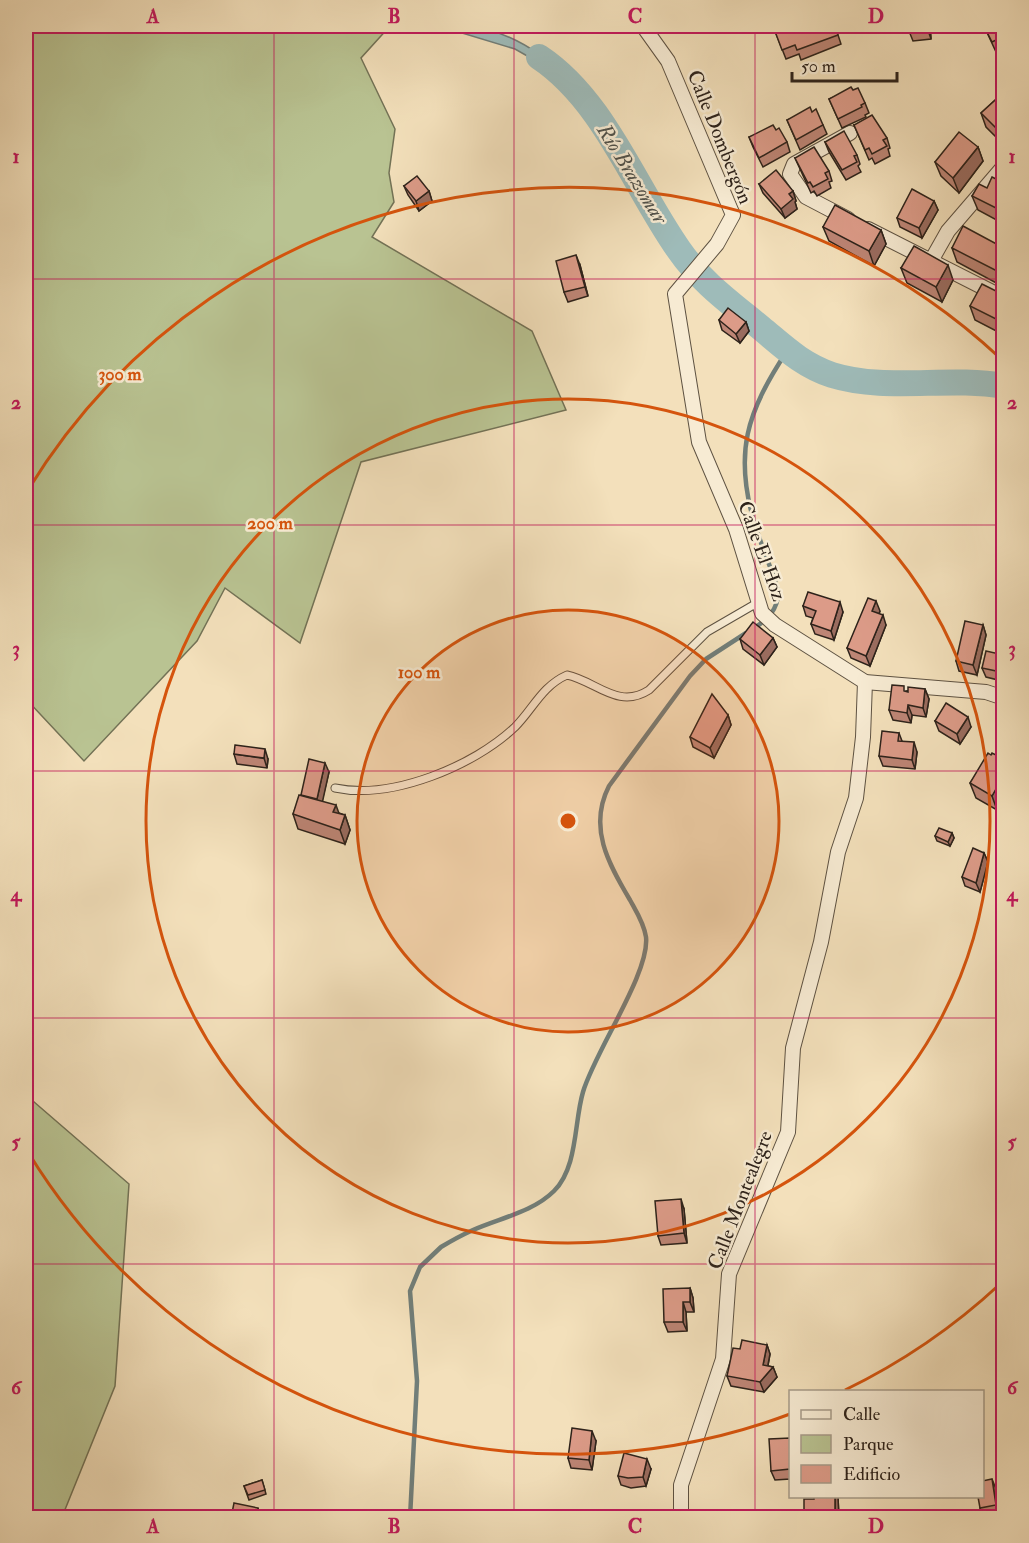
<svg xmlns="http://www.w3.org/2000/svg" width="1029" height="1543" font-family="'IM FELL Double Pica',serif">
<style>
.green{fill:#b9c392;stroke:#737256;stroke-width:1.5}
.water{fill:#9ebbb9;stroke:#717e79;stroke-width:1.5}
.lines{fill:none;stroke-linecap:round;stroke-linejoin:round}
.stream{stroke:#717e79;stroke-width:4.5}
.river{stroke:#9ebbb9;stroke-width:26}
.service-casing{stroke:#5e5242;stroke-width:9}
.minor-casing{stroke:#5e5242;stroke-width:16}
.service{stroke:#f7ebd3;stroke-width:7}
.minor{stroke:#f7ebd3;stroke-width:14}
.wall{fill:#bd8575;stroke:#2d221a;stroke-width:1.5}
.shaded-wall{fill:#9a6c5f;stroke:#2d221a;stroke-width:1.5}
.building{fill:#dc9b88;stroke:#2d221a;stroke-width:1.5}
.grid{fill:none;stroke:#c2185b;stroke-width:1.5;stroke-opacity:0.55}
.ring{fill:none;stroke:#d5540d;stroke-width:3}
.labels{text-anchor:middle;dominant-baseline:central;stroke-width:5;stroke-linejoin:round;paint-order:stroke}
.street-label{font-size:20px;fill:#2d221a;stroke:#f7ebd3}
.water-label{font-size:21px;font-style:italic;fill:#4f504a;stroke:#f7ebd3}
.centre{fill:#d5540d;stroke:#f7ebd3;stroke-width:3}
.ring-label{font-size:18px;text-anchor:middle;font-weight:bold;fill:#d5540d;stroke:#f7ebd3;stroke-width:5;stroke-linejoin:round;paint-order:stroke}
.neatline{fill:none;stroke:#c2185b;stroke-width:2}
.grid-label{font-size:20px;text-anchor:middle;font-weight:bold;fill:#c2185b}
</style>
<rect width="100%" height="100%" fill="#f3e0bb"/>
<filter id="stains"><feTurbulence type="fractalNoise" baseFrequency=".00333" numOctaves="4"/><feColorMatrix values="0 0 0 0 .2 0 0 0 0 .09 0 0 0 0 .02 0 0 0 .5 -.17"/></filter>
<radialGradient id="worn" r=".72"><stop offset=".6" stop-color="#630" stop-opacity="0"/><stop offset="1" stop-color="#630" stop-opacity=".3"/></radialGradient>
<g class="green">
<path d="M26,26H390L361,58L395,129L389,173L394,202L372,237L532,331L566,410L361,462L300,643L225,588L197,641L84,761L26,699Z"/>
<path d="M26,1095L129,1184L115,1386L62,1517H26Z"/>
</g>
<path class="water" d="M439,26C451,25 466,23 477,26C512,35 542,52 566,78L515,49Z"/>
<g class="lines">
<g class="stream">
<path d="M753,629C767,620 779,609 778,591C772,569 762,548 755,525C733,453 747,412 787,351"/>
<path d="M410,1518L417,1381L410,1291L420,1267L441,1247C451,1241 462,1235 473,1230C500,1218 533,1212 554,1191C578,1167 574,1122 583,1092C595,1051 650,973 646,937C644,923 636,911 630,900C608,863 588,827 609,786L690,676L706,659L746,633"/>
</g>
<path class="river" d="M539,57C604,100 635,188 679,250C701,282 732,304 761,328C784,347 802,365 832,375C887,392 947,376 1004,386"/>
<defs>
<path id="service" d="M335,788C392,800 474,766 515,727C533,709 542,686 567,675C596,681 618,710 649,690L707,632L757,603"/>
<g id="minor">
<path d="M643,26L668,61L733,215L717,244L675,294L699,442L736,529L762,613L775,625L865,682L986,692L1004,698"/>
<path d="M848,219L806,197L790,174L794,164L850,133"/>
<path d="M868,229L1004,298"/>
<path d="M931,261L948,231L1004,166"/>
<path d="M681,1518V1485L723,1359L729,1274L788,1132L793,1048L821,942L838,852L856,798L863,737L865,682"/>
</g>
</defs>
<use href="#service" class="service-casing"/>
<use href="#minor" class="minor-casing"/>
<use href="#service" class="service"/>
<use href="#minor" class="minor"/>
</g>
<g class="wall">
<path d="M773,26L838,35L841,44L801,60L799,54L786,59Z"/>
<path d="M930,26L931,39L913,41L909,31Z"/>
<path d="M984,26H1004V53L1001,49L996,52Z"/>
<path d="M853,90L865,103L869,113L865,115L866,117L842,128L829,99Z"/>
<path d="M1004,92V145L986,127L981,113Z"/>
<path d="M812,112L823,125L827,134L800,150L787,120Z"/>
<path d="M854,125L887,138L890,148L888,149L890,156L875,164L872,158L869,160Z"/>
<path d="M776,130L787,142L790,152L763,167L753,147L749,137Z"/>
<path d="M825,142L857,155L860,164L858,166L861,172L846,180L829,152Z"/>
<path d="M978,147L983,161L959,193L941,176L935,162Z"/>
<path d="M795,158L829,171L832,181L829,182L831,188L817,196L814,191L811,193Z"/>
<path d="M1004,183V224L978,210L972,196Z"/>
<path d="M759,184L793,191L796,201L795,202L797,209L785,218L763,193Z"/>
<path d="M404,186L429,191L432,201L419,211L408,195Z"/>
<path d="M934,201L938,210L922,238L900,227L897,218Z"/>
<path d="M823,227L881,230L886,244L874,266L829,241Z"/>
<path d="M952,248L1004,259V283L1002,286L957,262Z"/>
<path d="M580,265L588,296L568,302L564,292Z"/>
<path d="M901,268L953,280L942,302L907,283Z"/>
<path d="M1004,295V335L975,320L970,306Z"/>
<path d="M719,320L746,322L749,331L740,343L722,330Z"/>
<path d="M803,606L843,612L834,640L815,634L811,624L813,618L806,616Z"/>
<path d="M880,611L879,614L886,625L870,666L851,658L847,648Z"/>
<path d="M983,625L986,635L977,675L959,671L956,661Z"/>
<path d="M773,638L777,647L764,665L743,649L740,639Z"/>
<path d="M1004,655V687L1002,681L986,677L982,668Z"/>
<path d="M925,689L929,699L926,717L912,715L911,723L893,720L889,710L906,691Z"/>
<path d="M728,715L731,725L714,758L693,747L690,737Z"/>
<path d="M935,721L971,727L960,744L939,731Z"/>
<path d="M899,733L902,741L917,752L915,769L883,766L879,756Z"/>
<path d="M234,754L268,759L267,768L237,764Z"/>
<path d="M991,755L1004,759V799L997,810L976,798L970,783Z"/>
<path d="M329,772L322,801L339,813L345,815L350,830L345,844L298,829L293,814L301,795Z"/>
<path d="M952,833L954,838L950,846L937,841L935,836Z"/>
<path d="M984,853L988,862L980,892L965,886L962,877Z"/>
<path d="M684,1209L687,1243L661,1245L658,1236Z"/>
<path d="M690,1288L693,1298L694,1312H686L687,1331L668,1332L664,1322Z"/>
<path d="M767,1345L770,1354L768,1366L773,1367L777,1377L764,1392L731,1386L727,1376L740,1349Z"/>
<path d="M790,1438V1479L775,1480L771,1471Z"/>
<path d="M596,1441L592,1470L571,1468L568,1458Z"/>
<path d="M651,1469L646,1486L631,1488L621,1485L618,1476Z"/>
<path d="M262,1480L266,1494L249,1500L244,1486Z"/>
<path d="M996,1489L1000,1515L984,1518L980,1508Z"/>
<path d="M838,1497L839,1518H806L804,1511L814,1499Z"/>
</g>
<g class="shaded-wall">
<path d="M927,26H930L931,39L928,30Z"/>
<path d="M978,147L983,161L959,193L953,178Z"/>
<path d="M429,191L432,201L419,211L416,201Z"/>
<path d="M793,191L796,201L795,202L797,209L785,218L781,209L789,194Z"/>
<path d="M934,201L938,210L922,238L919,228Z"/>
<path d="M881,230L886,244L874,266L869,251Z"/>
<path d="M576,255L580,265L588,296L585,287Z"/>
<path d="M1004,259V283L1002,286L997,271Z"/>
<path d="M948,265L953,280L942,302L936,287Z"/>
<path d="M746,322L749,331L740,343L736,334Z"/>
<path d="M876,601L880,611L876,621L872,611Z"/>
<path d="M840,602L843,612L834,640L831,631Z"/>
<path d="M883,615L886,625L870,666L866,656Z"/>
<path d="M983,625L986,635L977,675L973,665Z"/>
<path d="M773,638L777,647L764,665L760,655Z"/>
<path d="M1004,661V680L1001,672Z"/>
<path d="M925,689L929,699L926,717L923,708Z"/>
<path d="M908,705L912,715L911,723L907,713Z"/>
<path d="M728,715L731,725L714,758L710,748Z"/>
<path d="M968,717L971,727L960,744L957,734Z"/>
<path d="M914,742L917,752L915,769L912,760Z"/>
<path d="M265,749L268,759L267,768L264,758Z"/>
<path d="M325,763L329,772L320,813L316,803Z"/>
<path d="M1001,780L1004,787V799L997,810L992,796Z"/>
<path d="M336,805L341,819L333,812Z"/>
<path d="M345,815L350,830L345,844L340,830Z"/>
<path d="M952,833L954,838L950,846L948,842Z"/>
<path d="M984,853L988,862L980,892L976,883Z"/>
<path d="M681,1199L684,1209L687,1243L684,1233Z"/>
<path d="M690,1288L693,1298L694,1312L690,1302Z"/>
<path d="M683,1302L686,1312L687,1331L683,1322Z"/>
<path d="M767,1345L770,1354L766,1375L763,1365Z"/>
<path d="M773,1367L777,1377L764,1392L760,1382Z"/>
<path d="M592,1431L596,1441L592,1470L589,1460Z"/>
<path d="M647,1459L651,1469L646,1486L643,1477Z"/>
<path d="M992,1479L996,1489L1000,1515L996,1505Z"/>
<path d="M835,1497H838L839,1518H838L835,1511Z"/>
<path d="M258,1508L261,1518H256Z"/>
</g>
<g class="building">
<path d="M773,26H834L838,35L797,50L795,45L782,50Z"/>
<path d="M909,26H927L928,30L909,31Z"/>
<path d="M984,26H1004V46L1001,47L998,39L992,42Z"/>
<path d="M851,87L853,90L858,88L865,103L861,105L862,107L838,119L829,99Z"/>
<path d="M1004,92V134L1003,135L981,113Z"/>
<path d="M810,107L812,112L816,109L823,125L796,140L787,120Z"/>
<path d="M872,115L887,138L883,140L887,146L872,154L869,148L865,150L854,125Z"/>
<path d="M773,125L776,130L779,128L787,142L759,158L749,137Z"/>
<path d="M844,131L857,155L854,156L857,162L842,170L825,142Z"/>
<path d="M959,132L978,147L953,178L935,162Z"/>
<path d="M814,147L829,171L825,173L828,179L813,187L810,182L808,183L795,158Z"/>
<path d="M776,170L793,191L789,194L793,199L781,209L759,184Z"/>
<path d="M417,176L429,191L416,201L404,186Z"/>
<path d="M992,177L1004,183V212L972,196L979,184L987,188Z"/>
<path d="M912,189L934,201L919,228L897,218Z"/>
<path d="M835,205L881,230L869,251L823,227Z"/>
<path d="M963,226L1004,248V259L997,271L952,248Z"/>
<path d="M914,246L948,265L936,287L901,268Z"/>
<path d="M576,255L585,287L564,292L556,261Z"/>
<path d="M982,284L1004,295V323L970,306Z"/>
<path d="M728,308L746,322L736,334L719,320Z"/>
<path d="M808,592L840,602L831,631L811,624L816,611L803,606Z"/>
<path d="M868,598L876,601L872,611L883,615L866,656L847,648Z"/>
<path d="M965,621L983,625L973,665L956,661Z"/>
<path d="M753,622L773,638L760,655L740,639Z"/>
<path d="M986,651L1004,655V661L1001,672L982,668Z"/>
<path d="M1004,670V681L1001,680Z"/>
<path d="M892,685L904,686V691L908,692V687L925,689L923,708L908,705L907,713L889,710Z"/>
<path d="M712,694L728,715L710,748L690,737Z"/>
<path d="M946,703L968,717L957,734L935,721Z"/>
<path d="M882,731L899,733L898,741L914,742L912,760L879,756Z"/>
<path d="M235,745L265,749L264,758L234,754Z"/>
<path d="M988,753L991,755L992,753L1004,759V782L1001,780L992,796L970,783Z"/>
<path d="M309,759L325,763L317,799L301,795Z"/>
<path d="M299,795L336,805L333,812L345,815L340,830L293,814Z"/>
<path d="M939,828L952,833L948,842L935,836Z"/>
<path d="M973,848L984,853L976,883L962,877Z"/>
<path d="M681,1199L684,1233L658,1236L655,1201Z"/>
<path d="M690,1288V1302H683V1322H664L663,1289Z"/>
<path d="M742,1340L767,1345L763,1365L773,1367L760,1382L727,1376L733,1348L740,1349Z"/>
<path d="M572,1428L592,1431L589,1460L568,1458Z"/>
<path d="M790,1438V1469L771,1471L769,1439Z"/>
<path d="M624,1453L647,1459L643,1477L628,1478L618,1476Z"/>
<path d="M992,1479L996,1505L980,1508L978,1497H982V1481Z"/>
<path d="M262,1480L265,1490L248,1495L244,1486Z"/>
<path d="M814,1497H835V1511H804V1499H814Z"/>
<path d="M234,1503L258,1508L256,1518H231Z"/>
<path d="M631,1510V1518H609V1511Z"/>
</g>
<path class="grid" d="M274,26V1518M514,26V1518M755,26V1518M26,279H1004M26,525H1004M26,771H1004M26,1018H1004M26,1264H1004"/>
<circle cx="568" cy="821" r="211" fill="#d5540d" fill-opacity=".12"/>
<g class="ring">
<circle cx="568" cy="821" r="211"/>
<circle cx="568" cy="821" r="422"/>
<path d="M1000 1284A633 633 0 0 1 845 1390M790 1414A633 633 0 0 1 28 1152M28 490A633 633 0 0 1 1000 358"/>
</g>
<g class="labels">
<g class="street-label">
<text transform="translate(720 137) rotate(68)">Calle Dombergón</text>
<text transform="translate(762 551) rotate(70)">Calle El Hoz</text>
<text transform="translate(740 1200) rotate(-69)">Calle Montealegre</text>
</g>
<g class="water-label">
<text transform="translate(632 174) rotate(58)">Río Brazomar</text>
</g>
</g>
<circle cx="568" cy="821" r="9" class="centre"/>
<g class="ring-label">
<text x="120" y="380">300 m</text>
<text x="270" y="529">200 m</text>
<text x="419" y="678">100 m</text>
</g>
<rect width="1029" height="1543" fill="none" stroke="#f3e0bb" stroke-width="66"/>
<rect x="789" y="1390" width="195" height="108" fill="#f7ebd3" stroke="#a69b89" stroke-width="1.5"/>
<rect x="801" y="1410" width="30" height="9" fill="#f7ebd3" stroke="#a69b89" stroke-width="1.5"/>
<text x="843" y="1420" font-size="18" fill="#2d221a">Calle</text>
<rect x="801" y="1435" width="30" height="18" fill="#b9c392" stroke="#a69b89" stroke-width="1.5"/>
<text x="843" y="1450" font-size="18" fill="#2d221a">Parque</text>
<rect x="801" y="1465" width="30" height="18" fill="#dc9b88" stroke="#a69b89" stroke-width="1.5"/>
<text x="843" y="1480" font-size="18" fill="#2d221a">Edificio</text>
<path d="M792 72v9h105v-9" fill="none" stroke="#2d221a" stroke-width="3"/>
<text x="801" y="72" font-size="18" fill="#2d221a" stroke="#f7ebd3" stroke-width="4.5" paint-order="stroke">50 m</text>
<rect x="33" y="33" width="963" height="1477" class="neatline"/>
<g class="grid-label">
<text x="153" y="23">A</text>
<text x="394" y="23">B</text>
<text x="635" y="23">C</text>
<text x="876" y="23">D</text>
<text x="16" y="163">1</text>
<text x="1012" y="163">1</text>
<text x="16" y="409">2</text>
<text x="1012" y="409">2</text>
<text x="16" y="655">3</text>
<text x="1012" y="655">3</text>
<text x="16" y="901">4</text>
<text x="1012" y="901">4</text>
<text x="16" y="1148">5</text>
<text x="1012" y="1148">5</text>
<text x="16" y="1394">6</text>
<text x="1012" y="1394">6</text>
<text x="153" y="1533">A</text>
<text x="394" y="1533">B</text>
<text x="635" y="1533">C</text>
<text x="876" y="1533">D</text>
</g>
<rect width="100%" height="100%" filter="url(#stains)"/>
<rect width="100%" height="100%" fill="url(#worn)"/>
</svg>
